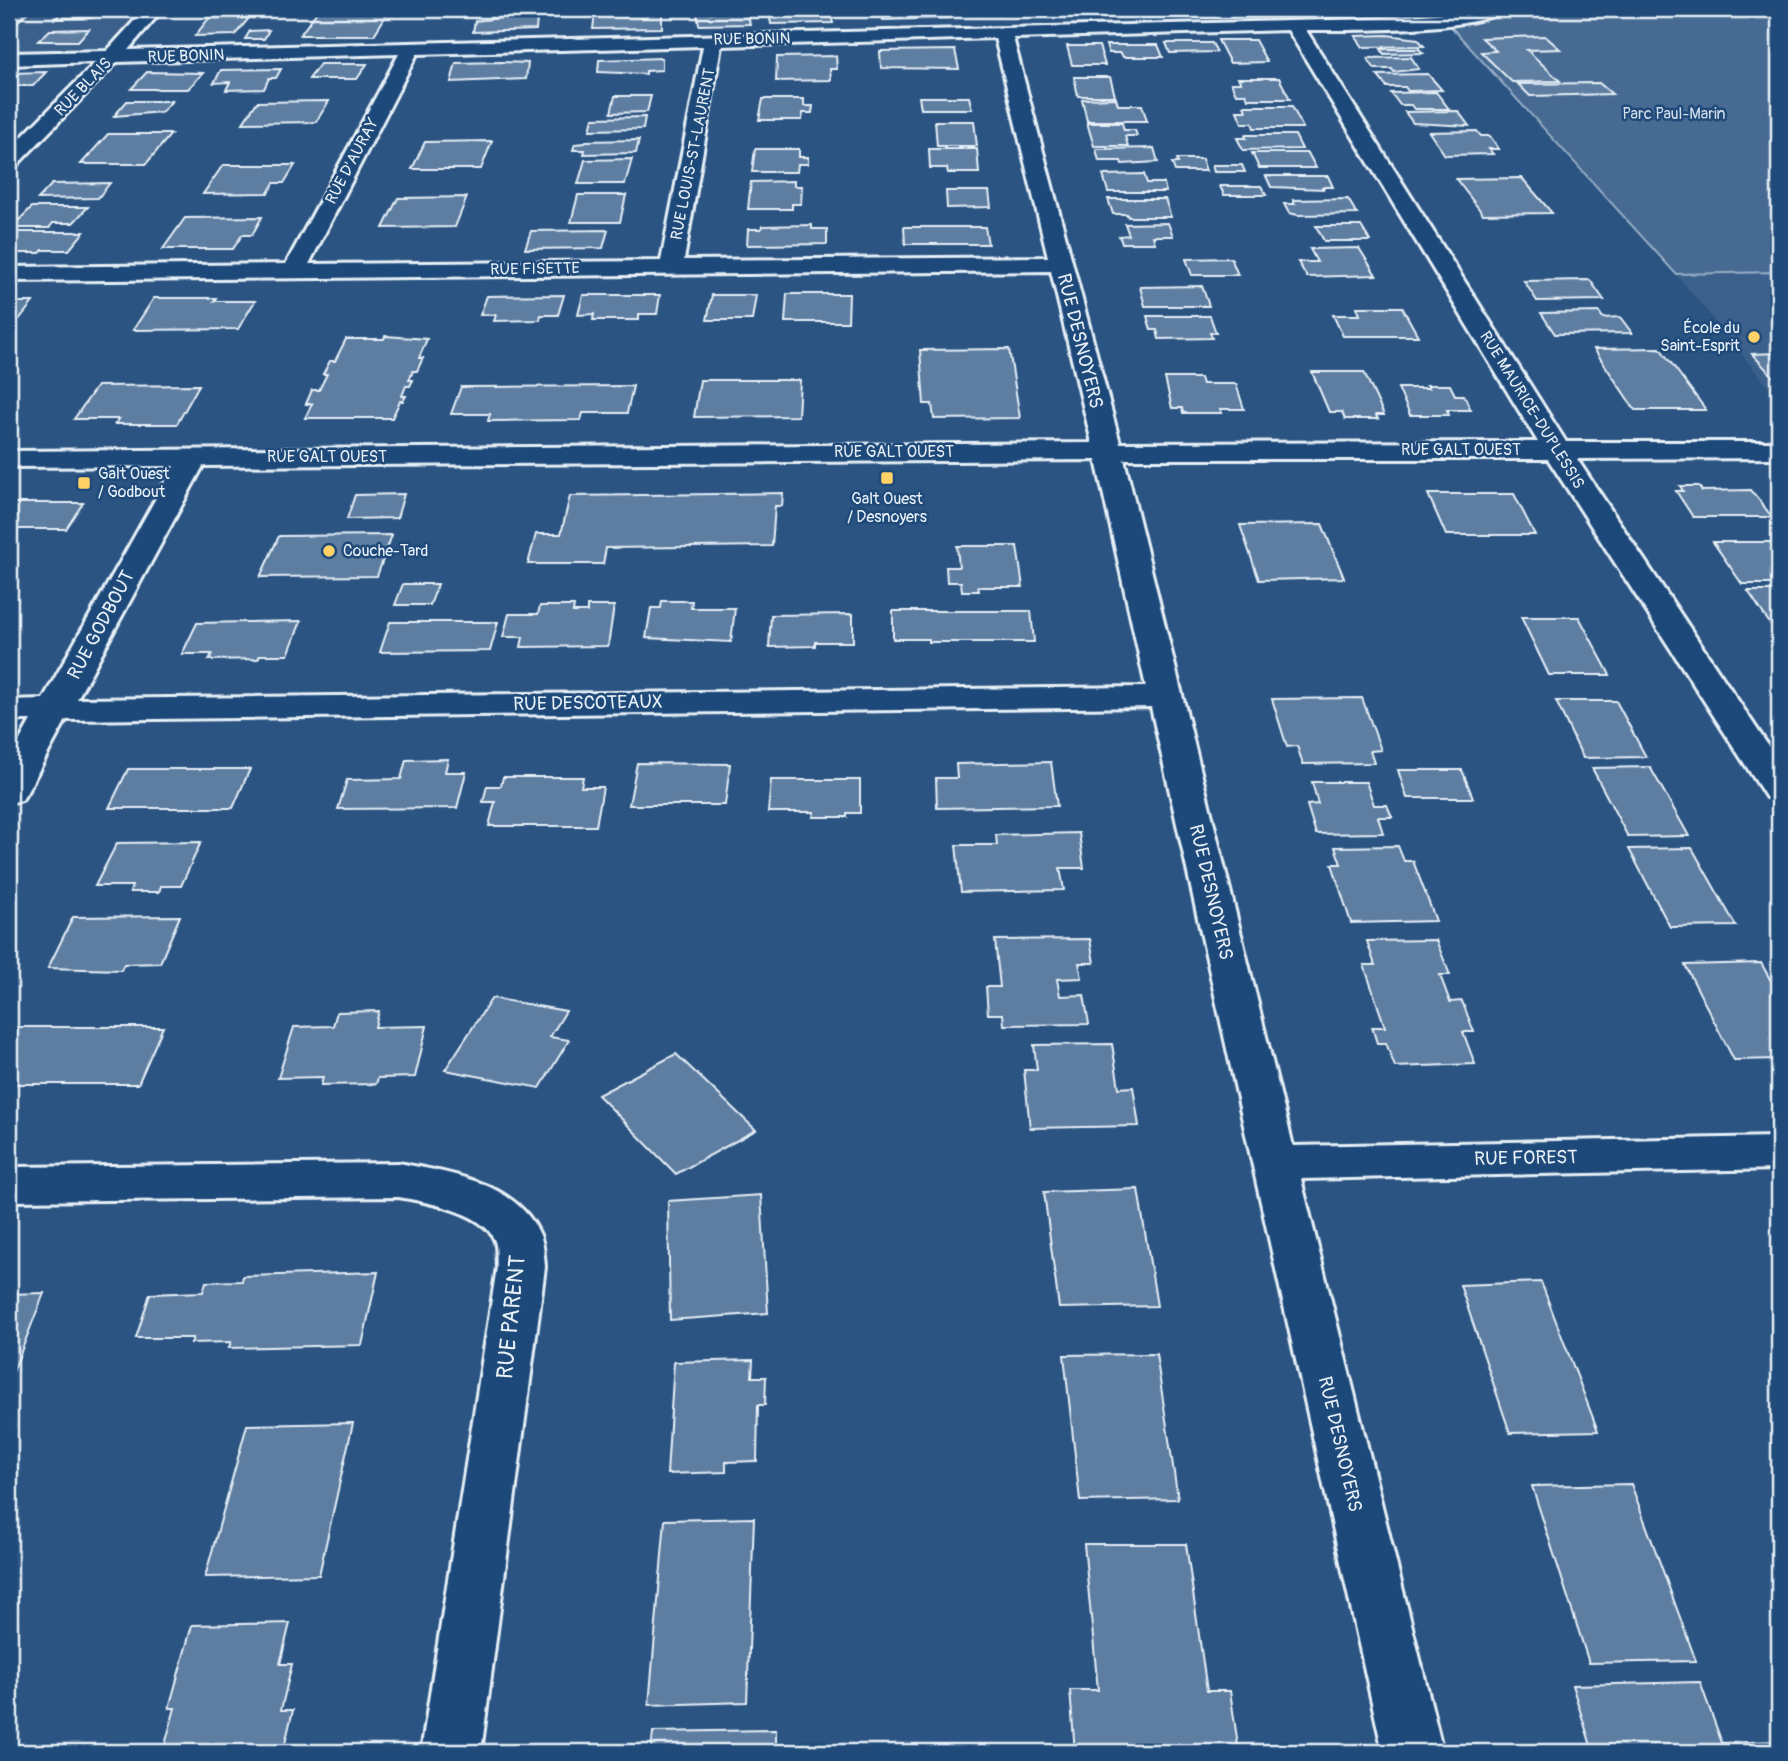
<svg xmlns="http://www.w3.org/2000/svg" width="1788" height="1761" font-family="Pangolin,sans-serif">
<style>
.built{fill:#3a608b}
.green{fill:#476b93;stroke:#98aec6;stroke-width:2}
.building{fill:#5d7da1;stroke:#e8f1f8;stroke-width:2}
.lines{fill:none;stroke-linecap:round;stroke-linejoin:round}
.minor-casing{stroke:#e8f1f8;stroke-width:6}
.minor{fill:#1f4a7a;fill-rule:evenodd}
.poi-dot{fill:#ffd166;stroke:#1f4a7a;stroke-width:2.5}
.labels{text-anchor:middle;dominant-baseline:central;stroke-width:5;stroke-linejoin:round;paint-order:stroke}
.far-street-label{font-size:16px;fill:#e8f1f8;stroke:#1f4a7a}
.far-park-label{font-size:16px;fill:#d0dde9;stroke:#1f4a7a}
.far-poi-label{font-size:16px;fill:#e8f1f8;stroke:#1f4a7a;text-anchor:start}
.street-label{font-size:19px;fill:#e8f1f8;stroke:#1f4a7a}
.near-street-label{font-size:23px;fill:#e8f1f8;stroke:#1f4a7a}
</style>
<rect width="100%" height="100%" fill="#2b5482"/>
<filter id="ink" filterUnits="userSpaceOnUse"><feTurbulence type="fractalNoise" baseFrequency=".0143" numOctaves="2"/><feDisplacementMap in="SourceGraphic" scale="14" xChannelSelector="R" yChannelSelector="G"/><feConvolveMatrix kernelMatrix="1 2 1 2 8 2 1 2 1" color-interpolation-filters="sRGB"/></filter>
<g filter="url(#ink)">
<g class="built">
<path d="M9,9H154L110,58L9,59Z"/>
<path d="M1779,272V400L1676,274Z"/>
</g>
<path class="green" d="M1494,9H1779V272L1676,274L1444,19L1487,13Z"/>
<g class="building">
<path d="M9,9H31L15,24H9Z"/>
<path d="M65,9H101L92,18L55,19Z"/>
<path d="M319,9H390L374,35H300Z"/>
<path d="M781,9L830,11L833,23L771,24L769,12H781Z"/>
<path d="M880,9H945L949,18L883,20Z"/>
<path d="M973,9H1018L1019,14L974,15Z"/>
<path d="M1039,9H1075L1076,14H1041Z"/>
<path d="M1098,9H1133L1136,13L1101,14Z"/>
<path d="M1144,9H1181L1183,13H1146Z"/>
<path d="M662,12V28L593,29L595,13Z"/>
<path d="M747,12L750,24L699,25L697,13Z"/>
<path d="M517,16L516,19H537L536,30L473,32L475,21Z"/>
<path d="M209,18H249L235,35L195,36Z"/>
<path d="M89,29L78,41H38L50,30Z"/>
<path d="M269,30L264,39H245L250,31Z"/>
<path d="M1387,35L1418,39L1424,46L1363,47L1355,36Z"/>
<path d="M1545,36L1560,49L1527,50L1560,81L1512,82L1481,52L1496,51L1482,38Z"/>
<path d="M1218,40H1255L1267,62L1230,63Z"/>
<path d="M1166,43H1212L1217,52L1170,53Z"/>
<path d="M1106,45H1158L1163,57H1123L1121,53H1109Z"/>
<path d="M1067,46H1099L1105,65H1072Z"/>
<path d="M1381,49H1419L1423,53L1384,54Z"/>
<path d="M955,50L959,69L881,68L880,51Z"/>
<path d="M836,56L837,69H830L831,80L776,81L777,57Z"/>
<path d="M1411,57L1419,69L1394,72L1392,69H1375L1367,58Z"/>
<path d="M662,58V70L646,71V74L598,72L599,60Z"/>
<path d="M502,62L528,63L526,79L451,82L456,63Z"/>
<path d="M320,64H367L357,79H309Z"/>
<path d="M281,69L276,78H269L264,89L226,90L230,82L214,83L221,70Z"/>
<path d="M46,72L33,86H9L11,73Z"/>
<path d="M147,72L203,73L188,89H131Z"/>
<path d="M1428,74L1442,90L1408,91L1405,87H1387L1377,75Z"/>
<path d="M1074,77H1110L1115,96H1078Z"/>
<path d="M1238,78H1279L1290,99H1248L1246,94H1236L1231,83H1241Z"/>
<path d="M1599,83L1612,94L1530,96L1518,84Z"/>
<path d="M1436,92L1449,109H1414L1411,105H1400L1391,93Z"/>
<path d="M615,96H651L647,112L611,113Z"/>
<path d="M919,97H969L972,109H921Z"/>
<path d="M1116,98L1118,105H1142L1147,121H1087L1082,99Z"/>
<path d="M763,99H804V106H813L812,113H803L802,120H759Z"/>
<path d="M127,101H172L162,112L114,116Z"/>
<path d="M329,101L316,122L243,123L257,102Z"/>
<path d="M1244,106H1292L1303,128H1254L1252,123H1242L1237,111H1246Z"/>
<path d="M1458,111L1469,126L1413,123L1405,112Z"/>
<path d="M645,117L643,129L590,130L593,118Z"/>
<path d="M935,121H974L977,146H937Z"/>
<path d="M1087,123H1122L1124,130H1135L1137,136H1125L1128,146H1094Z"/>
<path d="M1477,131L1481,136H1490L1499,149H1489L1493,154L1445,155L1429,132Z"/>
<path d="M108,134H171L146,164H81Z"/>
<path d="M1245,135H1295L1302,149L1243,150L1237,138H1246Z"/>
<path d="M639,140L636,153L584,154L585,150H573L575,144L585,143L586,141Z"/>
<path d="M492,141L481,169H412L425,142Z"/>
<path d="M1154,148L1158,162L1122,164L1121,161H1099L1096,149Z"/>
<path d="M755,149H799V157H808V164H798L797,172H752Z"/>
<path d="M929,149H977L979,173H948L947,168H930Z"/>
<path d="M1252,153H1308L1316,168H1259Z"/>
<path d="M632,159L625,184H578L585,160Z"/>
<path d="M1177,159H1202L1206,171H1175L1172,163H1178Z"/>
<path d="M223,165H295L284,183H274L268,193L203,194Z"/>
<path d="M1212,165H1242L1245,172H1214Z"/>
<path d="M1144,174L1147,183H1164L1166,192H1108L1103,175Z"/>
<path d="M1266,176H1328L1333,187H1322L1323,189L1271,187Z"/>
<path d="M1522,178L1552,213L1483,214L1456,179Z"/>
<path d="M794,181V186H802L801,204H792V209H748L751,182Z"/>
<path d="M110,183L98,198L38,199L52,184Z"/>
<path d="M1220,186H1261L1266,195H1224Z"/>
<path d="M946,191H989L991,207L947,208Z"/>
<path d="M578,195H626L620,222H571Z"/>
<path d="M467,197L455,227L383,228L398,198Z"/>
<path d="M1108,199H1165L1171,217H1128L1127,214H1113Z"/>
<path d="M1348,199L1357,214L1298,215L1289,213L1284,204H1295L1293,200Z"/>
<path d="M32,207H88L73,223H53L49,228H11Z"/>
<path d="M262,217L252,235H242L233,249H163L185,218Z"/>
<path d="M1168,223L1173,236H1153L1155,243H1122L1119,236L1129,235L1125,224Z"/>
<path d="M812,225V229H827V244L747,245L748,229H761L762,226Z"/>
<path d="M1316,226H1361L1370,241H1324Z"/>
<path d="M904,227H985L988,244H905Z"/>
<path d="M608,230L603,248L525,249L531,231Z"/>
<path d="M9,232H84L69,250H43L40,253H9Z"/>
<path d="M1359,248L1376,275L1307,277L1298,262H1317L1310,249Z"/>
<path d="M1231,258L1238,275H1192L1186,259Z"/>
<path d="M1590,280L1604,300L1537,301L1524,281Z"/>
<path d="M1202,286L1209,306H1145L1140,287Z"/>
<path d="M787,294H849L848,322H785Z"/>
<path d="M564,295L558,315H541L540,320L494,321L496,315H480L487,296Z"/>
<path d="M583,295H660L657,314H639V320H593L594,314L578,315Z"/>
<path d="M712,295H756L752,320H707Z"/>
<path d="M154,298H216L214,301H255L238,329L133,330Z"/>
<path d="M9,302H33L9,332Z"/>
<path d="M1357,307H1402L1418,336H1343L1333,315H1360Z"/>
<path d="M1599,312L1603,318L1620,317L1632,333L1555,334L1541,313Z"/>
<path d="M1147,316H1210L1216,333H1210L1212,338L1159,339L1157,330H1151Z"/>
<path d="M385,336L427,339L419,358H423L417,371H413L409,380H413L410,386H406L402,396H406L403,401H400L392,418H305L312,404H306L312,390H319L327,374H323L330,361H335L346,339H384Z"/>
<path d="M1660,348L1706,410H1635L1594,349Z"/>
<path d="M1009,349L1020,418L934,419L932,404H924L920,350Z"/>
<path d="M1779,353V383L1752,354Z"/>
<path d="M1312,372H1364L1384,415H1376L1378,419H1345L1342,412H1329Z"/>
<path d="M1165,378H1200L1202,384H1236L1244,409H1220L1222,413H1183L1182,408H1172Z"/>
<path d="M700,380H800L798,416L694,417Z"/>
<path d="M199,385L177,424H115L119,419H74L97,386Z"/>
<path d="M1427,385H1450L1455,395H1464L1471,410H1447L1449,415H1410L1398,388H1429Z"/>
<path d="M633,386L627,413H583L581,420L488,421L490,414H451L461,387Z"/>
<path d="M1680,486H1699L1702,491L1751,490L1772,517H1693L1676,491H1683Z"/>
<path d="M783,493L782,506H775L772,546L606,548L603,564H528L536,534H561L570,496Z"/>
<path d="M404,494L397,518L347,519L355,495Z"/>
<path d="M1428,494H1514L1535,535H1446Z"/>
<path d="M9,503H83L66,529H9Z"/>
<path d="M1322,524L1344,578L1259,580L1240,525Z"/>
<path d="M392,535L377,576L260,577L279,536Z"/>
<path d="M1713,542H1770L1779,554V584H1742Z"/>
<path d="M957,546H1017L1023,587H978L979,591H962L961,582H947L946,567H959Z"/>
<path d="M403,584H438L430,605H395Z"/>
<path d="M1748,591H1779V637Z"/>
<path d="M662,601H692L691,608H735L731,642L646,638L651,608H661Z"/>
<path d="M540,606H574L573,612H587V606H614L608,646L521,647L523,637H503L509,614H538Z"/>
<path d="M893,611H1031L1034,642H929V639H893Z"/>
<path d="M853,614V642H815V646L769,647L771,615Z"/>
<path d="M1521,617H1579L1610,675H1549Z"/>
<path d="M301,621L288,655H260L258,659L209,660L212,654H182L197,623Z"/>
<path d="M390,622H498L490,651L380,652Z"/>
<path d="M1362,698L1381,750L1370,751L1374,763L1303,764L1297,746L1287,747L1272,699Z"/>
<path d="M1556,701H1616L1646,757L1583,758Z"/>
<path d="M448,759L445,772H466L457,808L338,809L347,780L401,779L406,760Z"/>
<path d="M1051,762L1057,806L937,808L936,778H957L956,764Z"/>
<path d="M637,763L730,764L725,805H629Z"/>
<path d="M1650,767L1689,836L1628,837L1592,768Z"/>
<path d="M128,769H250L233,808H109Z"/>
<path d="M1398,770H1462L1473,798H1407Z"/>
<path d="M503,777H583L581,787H603L596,826H489L495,802H483L487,786H501Z"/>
<path d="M771,780H860V813H847V817H813L814,812H768Z"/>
<path d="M1312,782H1366L1374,805H1387L1392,817H1378L1383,833L1316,834L1307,805L1318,804Z"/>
<path d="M1079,833L1084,868H1060L1064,890L961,892L956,845H997L996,835Z"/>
<path d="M201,842L181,886H161L159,892H130L132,886H95L117,843Z"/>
<path d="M1398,846L1404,861H1413L1436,921L1351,923L1332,864H1341L1335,847Z"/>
<path d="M1692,848L1736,926L1670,927L1629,849Z"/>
<path d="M180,916L160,963L124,964L121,970L48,968L73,917Z"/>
<path d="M1090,939L1094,963H1079L1082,978L1057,979L1060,996L1084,995L1089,1024L1004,1025L1003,1014H988L986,987H1000L995,940Z"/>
<path d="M1436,940L1450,975H1440L1450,1002L1462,1001L1474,1032H1463L1475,1064L1395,1067L1386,1043H1377L1372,1027H1385L1364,965H1375L1367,941Z"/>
<path d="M1761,963L1779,995V1059L1734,1060L1685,965Z"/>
<path d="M492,998L566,1011L550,1037L569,1040L540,1088L445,1070Z"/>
<path d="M379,1011L375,1027L427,1026L415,1077L378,1078L376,1084L321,1085L323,1077L278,1078L294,1027L333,1026L337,1012Z"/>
<path d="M9,1027H163L138,1084H9Z"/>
<path d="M1112,1044L1119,1088L1133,1087L1139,1126L1030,1128L1024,1070H1037L1034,1045Z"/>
<path d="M676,1054L756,1130L676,1174L598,1095Z"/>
<path d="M1138,1189L1157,1306L1059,1308L1044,1192Z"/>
<path d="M761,1195L768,1313L670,1320L668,1201Z"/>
<path d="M378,1272L362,1345L229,1348L231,1342L191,1343L193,1338H136L150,1294L203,1292L206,1282L242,1281L243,1276Z"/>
<path d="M1541,1282L1598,1431L1510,1433L1460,1285Z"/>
<path d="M44,1293L11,1377H9V1294Z"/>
<path d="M1156,1354L1178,1499L1080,1501L1064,1355Z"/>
<path d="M753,1360L752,1377H766L765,1405H758L757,1461L726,1462V1472L667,1474L674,1362Z"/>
<path d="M353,1423L319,1575L205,1577L247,1425Z"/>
<path d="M1631,1484L1696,1661L1589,1663L1532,1486Z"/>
<path d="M754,1518L747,1702L649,1705L665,1520Z"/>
<path d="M1084,1544H1186L1207,1691H1230L1239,1752H1075L1070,1690H1098Z"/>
<path d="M290,1623L280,1664H292L281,1710H293L283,1752H163L175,1708H169L192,1625Z"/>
<path d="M1700,1682L1722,1743L1779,1741V1752H1593L1572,1685Z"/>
<path d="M776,1730V1752H651L653,1732Z"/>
</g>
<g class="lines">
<defs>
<g id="minor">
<path d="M145,9H163L128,50L1367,19L1503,9C1486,32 1339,30 1306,30L1566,442H1779V458L1577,459L1779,762V800L1766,797L1761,789L1548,459H1124L1293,1146L1779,1137V1169L1301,1179L1443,1752H1383L1151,707L66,720L27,792L22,800L9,803V760L31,720H9V700L43,699L174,466L9,467V451L1092,443L1051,271L9,281V267L286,264L399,54L117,62L16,166L9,168V150L96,62L9,65V53L107,51ZM1288,30L1538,442L1120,443L1013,38ZM995,38L1048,257L684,260L721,46ZM703,46L661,261L309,264L417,54ZM1096,460L1146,687L77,699L203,466Z"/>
<path d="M399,1163C449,1173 517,1182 540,1235C544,1245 544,1256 545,1267L481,1752H421L497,1267C496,1259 498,1247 494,1239C482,1211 425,1202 399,1197L9,1201V1167Z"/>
</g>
</defs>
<use href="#minor" class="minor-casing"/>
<use href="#minor" class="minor"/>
</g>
</g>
<g class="poi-dot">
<circle cx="1754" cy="337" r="7"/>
<rect x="880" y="471" width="14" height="14" rx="3.5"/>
<rect x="77" y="476" width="14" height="14" rx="3.5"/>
<circle cx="329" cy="551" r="7"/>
</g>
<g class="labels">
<g class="far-street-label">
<text transform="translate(752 39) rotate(-1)">RUE BONIN</text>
<text transform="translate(186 56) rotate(-2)">RUE BONIN</text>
<text transform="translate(83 87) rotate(-46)">RUE BLAIS</text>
<text transform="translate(693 154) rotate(-79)">RUE LOUIS-ST-LAURENT</text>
<text transform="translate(352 161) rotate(-62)">RUE D'AURAY</text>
<text transform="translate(535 269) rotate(-1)">RUE FISETTE</text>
<text transform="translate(1532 410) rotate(58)">RUE MAURICE-DUPLESSIS</text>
<text x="1461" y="450">RUE GALT OUEST</text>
<text x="894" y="452">RUE GALT OUEST</text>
<text x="327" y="457">RUE GALT OUEST</text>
</g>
<g class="far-park-label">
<text x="1674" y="114">Parc Paul-Marin</text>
</g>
<g class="far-poi-label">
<text x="1740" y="328" text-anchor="end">École du<tspan x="1740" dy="18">Saint-Esprit</tspan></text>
<text x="98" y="474">Galt Ouest<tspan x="98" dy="18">/ Godbout</tspan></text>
<text x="887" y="499" text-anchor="middle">Galt Ouest<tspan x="887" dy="18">/ Desnoyers</tspan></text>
<text x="343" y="551">Couche-Tard</text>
</g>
<g class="street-label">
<text transform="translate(1080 341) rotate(76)">RUE DESNOYERS</text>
<text transform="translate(101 625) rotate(-62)">RUE GODBOUT</text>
<text transform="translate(588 703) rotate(-1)">RUE DESCOTEAUX</text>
<text transform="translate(1211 892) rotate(77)">RUE DESNOYERS</text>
<text transform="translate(1526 1158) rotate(-1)">RUE FOREST</text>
<text transform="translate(1340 1444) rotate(77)">RUE DESNOYERS</text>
</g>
<g class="near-street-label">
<text transform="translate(511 1317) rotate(-84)">RUE PARENT</text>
</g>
</g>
<rect width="1788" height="1761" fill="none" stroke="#1f4a7a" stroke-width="35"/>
<rect x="18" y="18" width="1753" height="1726" fill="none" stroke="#e8f1f8" stroke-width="2.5" filter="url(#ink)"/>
</svg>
